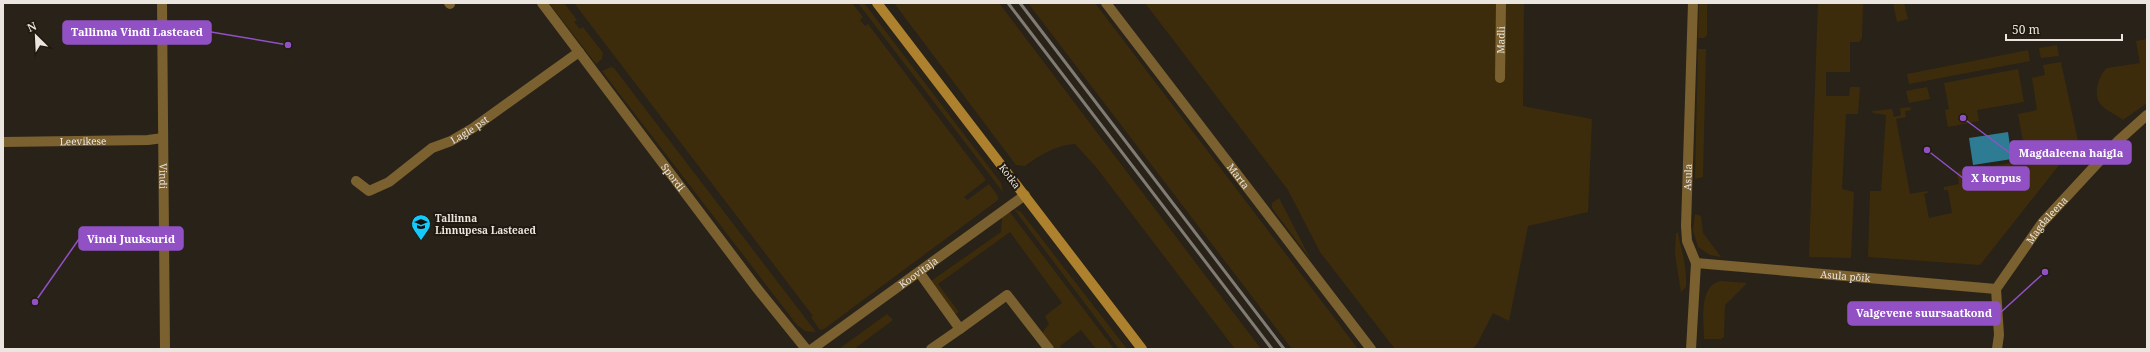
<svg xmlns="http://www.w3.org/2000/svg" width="2150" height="352" font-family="'Noto Serif',serif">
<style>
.green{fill:#3d2c0b}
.water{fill:#2e7b94}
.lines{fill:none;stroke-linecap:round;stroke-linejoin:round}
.street{stroke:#7b6030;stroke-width:10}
.secondary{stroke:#ad812d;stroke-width:10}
.rail{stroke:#817c73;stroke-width:3}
.labels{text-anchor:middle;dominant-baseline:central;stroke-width:4;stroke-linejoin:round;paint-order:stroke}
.street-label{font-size:10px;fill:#eae6df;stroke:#1f190f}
.poi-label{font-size:10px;font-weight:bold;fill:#eae6df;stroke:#1f190f;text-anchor:start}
.leader{fill:none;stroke:#9151c5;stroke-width:1.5}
.callout-dot{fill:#9151c5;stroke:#1f190f;stroke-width:1.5}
.callout{fill:#9151c5;stroke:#9151c5;stroke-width:1.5}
.callout-label{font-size:11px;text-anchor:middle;font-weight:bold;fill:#fff}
</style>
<rect width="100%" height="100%" fill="#282218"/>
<g class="green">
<path d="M549,3H564L577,20L574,22L580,29L583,27L603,53L602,59L596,64Z"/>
<path d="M574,3H852L863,17L860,20L865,26L868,24L986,180L964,197L967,200L989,184L998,196V200L824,329L820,330L811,317L813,316Z"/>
<path d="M858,3H864L1001,183L1003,192Z"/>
<path d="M894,3H999L1261,349H1235L1096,167L1075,144C1056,145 1040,155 1025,166L1016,165Z"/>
<path d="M1028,3H1095L1358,349H1292Z"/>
<path d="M1145,3H1524L1523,106L1592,119L1588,212L1528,226L1509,321L1493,313L1477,344L1472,349H1395L1320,252L1288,190Z"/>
<path d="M1699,3H1707V35L1704,38H1698Z"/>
<path d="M1818,3H1863L1862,38L1859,42H1850V72H1826V96H1849L1850,87H1860L1858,114H1846L1842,189L1854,192L1851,258L1809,257Z"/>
<path d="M1893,3H1904L1908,19L1897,22Z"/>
<path d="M2147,39V103L2123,120C2117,115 2107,111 2102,106C2092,96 2098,76 2107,68L2140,63L2136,41Z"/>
<path d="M2057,45L2059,56L2041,58L2039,48Z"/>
<path d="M1698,49H1706L1703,177L1695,179Z"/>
<path d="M2028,50L2030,61L1909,84L1907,74Z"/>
<path d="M2061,62L2078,141L1980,265L1868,257L1870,191H1881L1886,115L1873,113L1872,111L1892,109L1894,117L1901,115L1900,108L1910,107L1911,110L1905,111L1906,117L1896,119L1910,194L1927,191L1928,193L1924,194L1929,218L1952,213L1948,190H1944V187L1959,184L1957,172L2016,162L2026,158L2018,114L2037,110L2032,78L2045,75L2043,65Z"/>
<path d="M611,67L614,68L816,332L805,331L797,325L602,71Z"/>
<path d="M2018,69L2024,102L1977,110L1979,121L1948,127L1945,110L1949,109L1944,83Z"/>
<path d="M1927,87L1930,99L1909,103L1906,91Z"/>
<path d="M1279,198L1311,260L1272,208V203Z"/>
<path d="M1014,209L1021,212L1127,349H1119Z"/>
<path d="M1009,211L1114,349H1096L1081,330L1060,346L1062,349H1053L1042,333L1049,324L1045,316L1062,303L1010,232L938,284L959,312L952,316L931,281L1001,232L1002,217Z"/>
<path d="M1695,214L1701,216L1703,233L1721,257L1710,255L1698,247L1693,230Z"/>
<path d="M1676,233H1678C1682,253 1687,267 1686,287L1681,292L1675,254Z"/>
<path d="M1720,281L1747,283L1725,305L1724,337L1721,339H1704C1704,321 1698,287 1720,281Z"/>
<path d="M887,314L893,320L854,349H839Z"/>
</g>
<path class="water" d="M2008,132L2012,159L1973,165L1969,138Z"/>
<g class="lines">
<g class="street">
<path id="s1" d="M162,3L165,349"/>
<path d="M449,3L450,4"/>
<path id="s2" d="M542,3L756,287L806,349"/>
<path id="s3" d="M1106,3L1371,349"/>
<path id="s4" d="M1500,78L1501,3"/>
<path id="s5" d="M3,142L148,140L163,138"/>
<path id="s6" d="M356,181L369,191L389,182L432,148L451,141L473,128L579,52"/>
<path id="s7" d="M1696,263L1996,289"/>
<path d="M919,272L960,329L1007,295L1049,349"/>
<path id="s8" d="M812,349L1025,195"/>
<path d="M931,349L960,329"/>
<path id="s9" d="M1691,349L1696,263L1687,241L1686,226L1693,3"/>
<path id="s10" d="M1997,349L1999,335L1996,289L2042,223L2118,141L2147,115"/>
</g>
<path class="secondary" d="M877,3L1142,349"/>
<g class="rail">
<path d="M1008,3L1272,349"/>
<path d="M1020,3L1284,349"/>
</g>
</g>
<defs>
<symbol id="school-pin" viewBox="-11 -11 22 30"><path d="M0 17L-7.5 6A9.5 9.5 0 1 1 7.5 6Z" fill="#13cafb" stroke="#1f190f"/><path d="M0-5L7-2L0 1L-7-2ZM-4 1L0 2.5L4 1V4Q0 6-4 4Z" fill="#111"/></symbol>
</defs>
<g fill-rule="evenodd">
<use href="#school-pin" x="410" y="213" width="22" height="30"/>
</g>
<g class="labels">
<g class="street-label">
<text stroke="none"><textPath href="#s4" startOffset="38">Madli</textPath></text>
<text stroke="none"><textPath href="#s6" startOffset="135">Lagle pst</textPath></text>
<text stroke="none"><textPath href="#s5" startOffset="80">Leevikese</textPath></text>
<text stroke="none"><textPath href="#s1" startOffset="173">Vindi</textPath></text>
<text transform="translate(1010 176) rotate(53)">Kotka</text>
<text stroke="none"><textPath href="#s3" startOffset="218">Marta</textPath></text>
<text stroke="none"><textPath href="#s2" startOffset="218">Spordi</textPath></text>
<text stroke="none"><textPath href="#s9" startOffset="174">Asula</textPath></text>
<text stroke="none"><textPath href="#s10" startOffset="146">Magdaleena</textPath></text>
<text stroke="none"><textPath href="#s8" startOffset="131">Koovitaja</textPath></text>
<text stroke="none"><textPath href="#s7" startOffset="150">Asula põik</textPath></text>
</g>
<g class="poi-label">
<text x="435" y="218">Tallinna<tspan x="435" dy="12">Linnupesa Lasteaed</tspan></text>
</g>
</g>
<path class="leader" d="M288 45L211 32M1963 118L2010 153M1927 150L1963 178M35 302L79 239M2045 272L2000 313"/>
<g class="callout-dot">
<circle cx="288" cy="45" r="4"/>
<circle cx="1963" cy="118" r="4"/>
<circle cx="1927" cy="150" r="4"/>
<circle cx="35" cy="302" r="4"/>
<circle cx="2045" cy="272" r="4"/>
</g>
<g class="callout">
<rect x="63" y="21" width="148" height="23" rx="4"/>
<rect x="2010" y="141" width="121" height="23" rx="4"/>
<rect x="1963" y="167" width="66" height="23" rx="4"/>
<rect x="79" y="227" width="104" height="23" rx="4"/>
<rect x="1848" y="302" width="152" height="23" rx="4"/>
</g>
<g class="callout-label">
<text x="137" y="36">Tallinna Vindi Lasteaed</text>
<text x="2071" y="157">Magdaleena haigla</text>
<text x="1996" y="182">X korpus</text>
<text x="131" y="243">Vindi Juuksurid</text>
<text x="1924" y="317">Valgevene suursaatkond</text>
</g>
<rect width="2150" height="352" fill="none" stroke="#eae6df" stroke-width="8"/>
<g transform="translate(36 36) rotate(336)" stroke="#1f190f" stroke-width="3" paint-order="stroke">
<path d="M0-3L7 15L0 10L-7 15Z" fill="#eae6df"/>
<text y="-6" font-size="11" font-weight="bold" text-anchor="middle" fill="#eae6df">N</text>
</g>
<path d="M2006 34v6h116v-6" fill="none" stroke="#eae6df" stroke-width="2"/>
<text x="2012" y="34" font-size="12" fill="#eae6df" stroke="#1f190f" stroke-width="3" paint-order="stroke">50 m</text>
</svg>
